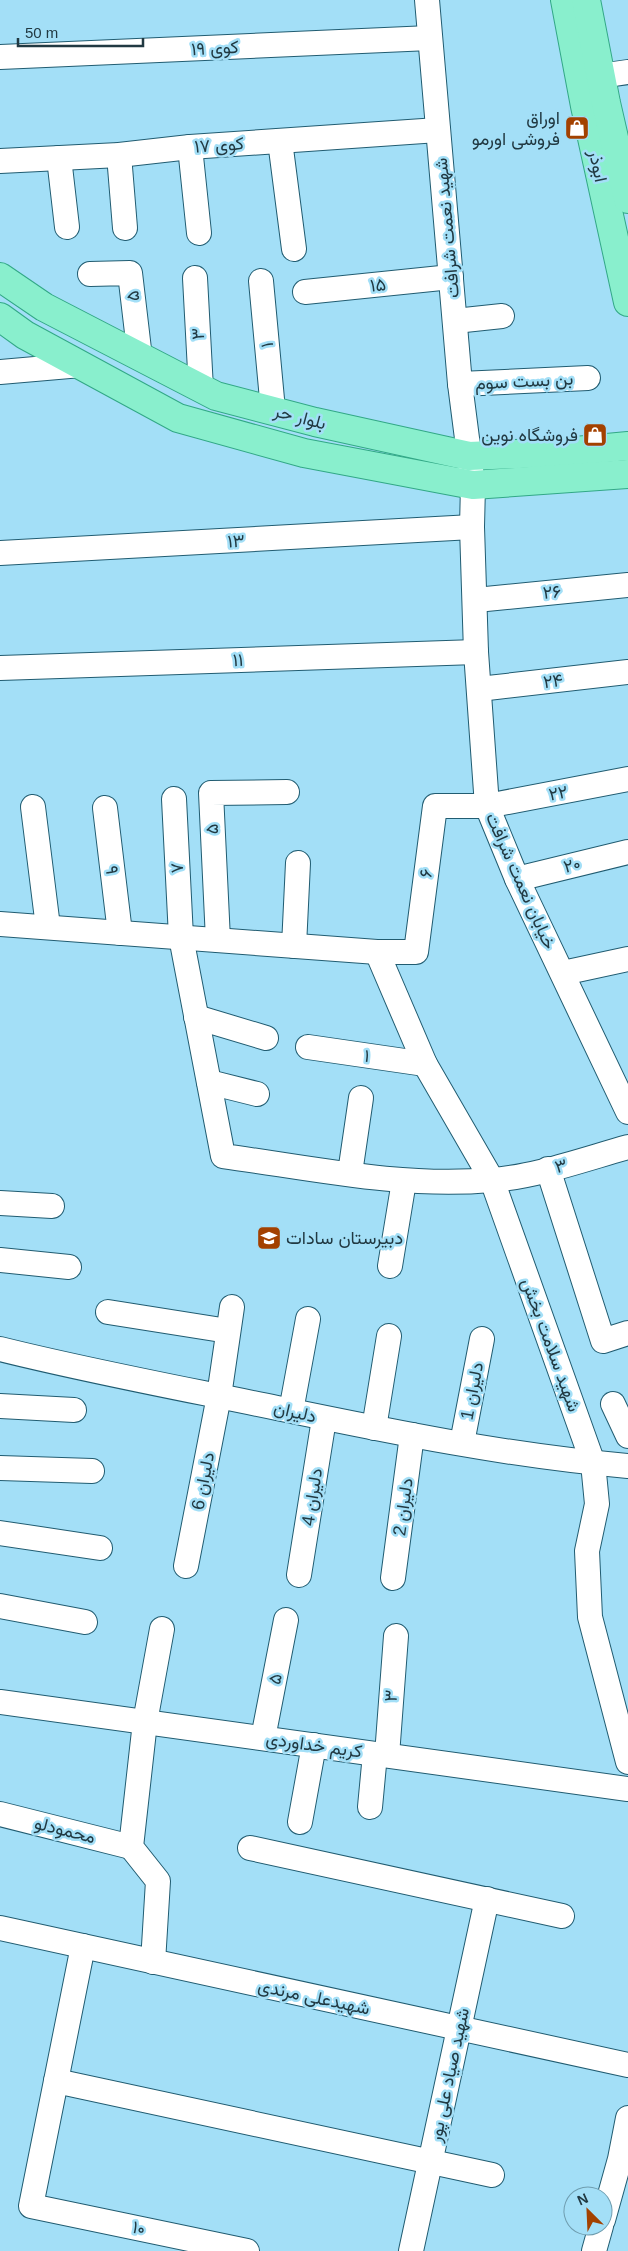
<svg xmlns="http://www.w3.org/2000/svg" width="628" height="2251" font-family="Arial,Vazirmatn,sans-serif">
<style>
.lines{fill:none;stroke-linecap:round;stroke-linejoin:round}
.minor-casing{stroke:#215c71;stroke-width:26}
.major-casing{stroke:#32a886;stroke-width:30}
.minor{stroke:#fff;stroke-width:24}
.major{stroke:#89efcd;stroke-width:28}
.labels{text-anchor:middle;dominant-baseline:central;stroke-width:5;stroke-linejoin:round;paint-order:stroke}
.street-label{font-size:18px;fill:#213942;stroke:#a3dff7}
.poi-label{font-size:18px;fill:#213942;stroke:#a3dff7;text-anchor:end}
</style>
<rect width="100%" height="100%" fill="#a3dff7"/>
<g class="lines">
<defs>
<g id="minor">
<path d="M427,0L460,384L473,485L472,527L476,652L487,806L517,879L628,1112"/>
<path d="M0,57L430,38"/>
<path d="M600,76L628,72"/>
<path d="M280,141L294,249"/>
<path d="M190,147L199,233"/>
<path d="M119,155L125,228"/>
<path d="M59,158L67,227"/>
<path d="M0,161L119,155L190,147L438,130"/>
<path d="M90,274L130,273L140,358"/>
<path d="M195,278L201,389"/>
<path d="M261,281L273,410"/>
<path d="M305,292L451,277"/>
<path d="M455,321L502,316"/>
<path d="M0,372L81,365"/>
<path d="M460,384L588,378"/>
<path d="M0,553L472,527"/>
<path d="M476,600L628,585"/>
<path d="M0,668L476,652"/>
<path d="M479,689L628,672"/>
<path d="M174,799L181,937L223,1156C311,1168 402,1188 491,1180C535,1177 585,1159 628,1147"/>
<path d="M33,807L48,927"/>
<path d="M105,808L120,933"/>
<path d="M517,879L628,852"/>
<path d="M0,924L377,952H416L435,806H487L628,779"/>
<path d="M218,940L211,793L287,792"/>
<path d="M294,946L298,863"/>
<path d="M377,952L425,1064L492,1180L593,1463L597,1504L587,1551L590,1617L628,1762"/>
<path d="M563,973L628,959"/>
<path d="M196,1017L266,1038"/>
<path d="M308,1047L425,1064"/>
<path d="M209,1082L257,1094"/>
<path d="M548,1169L603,1341L628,1333"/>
<path d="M350,1173L361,1098"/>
<path d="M0,1203L52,1206"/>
<path d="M0,1260L69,1267"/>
<path d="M390,1266L404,1181"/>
<path d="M108,1312L228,1331"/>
<path d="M0,1349C92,1372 185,1389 277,1408C393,1432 510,1456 628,1466"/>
<path d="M613,1404L628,1436"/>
<path d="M0,1406L74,1410"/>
<path d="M291,1411L308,1319"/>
<path d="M374,1428L389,1336"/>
<path d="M462,1443L482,1339"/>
<path d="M0,1468L92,1471"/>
<path d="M0,1533L100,1548"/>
<path d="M186,1566L219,1396L232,1307"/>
<path d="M299,1575L324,1419"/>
<path d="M393,1578L412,1435"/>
<path d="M0,1606L85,1622"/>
<path d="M0,1702L628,1789"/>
<path d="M263,1738L286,1620"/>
<path d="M387,1755L396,1636"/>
<path d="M370,1807L375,1754"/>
<path d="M0,1814L131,1847"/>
<path d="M300,1822L314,1745"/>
<path d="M250,1848L562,1916"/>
<path d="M0,1928L628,2065"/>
<path d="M83,1946L31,2206L247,2251"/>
<path d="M153,1962L158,1881L131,1847L145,1722L162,1629"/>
<path d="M56,2081L492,2175"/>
<path d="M603,2220L620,2159L628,2118"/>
<path d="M411,2251L487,1899"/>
<path d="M594,2251L601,2226"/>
</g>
<g id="major">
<path d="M565,0L585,106L628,302"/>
<path d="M586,0L606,103L628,199"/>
<path d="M0,277L44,307L216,396L315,422L469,456L565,452L628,446"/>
<path d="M0,317L25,335L178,418L304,453L473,485L628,474"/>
</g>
</defs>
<use href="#minor" class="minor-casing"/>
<use href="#major" class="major-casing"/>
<use href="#minor" class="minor"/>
<use href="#major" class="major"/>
</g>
<defs>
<symbol id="shop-square" viewBox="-11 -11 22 22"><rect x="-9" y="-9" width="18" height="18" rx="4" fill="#a34100" stroke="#a3dff7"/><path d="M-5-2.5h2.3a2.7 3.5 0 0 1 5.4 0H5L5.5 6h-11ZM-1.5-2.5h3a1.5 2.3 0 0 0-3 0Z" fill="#fff"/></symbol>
<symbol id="school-square" viewBox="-11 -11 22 22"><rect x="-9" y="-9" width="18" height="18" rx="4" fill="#a34100" stroke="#a3dff7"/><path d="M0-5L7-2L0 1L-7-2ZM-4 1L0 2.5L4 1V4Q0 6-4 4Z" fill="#fff"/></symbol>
</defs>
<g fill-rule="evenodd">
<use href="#shop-square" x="563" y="114" width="28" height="28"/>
<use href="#shop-square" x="581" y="421" width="28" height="28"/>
<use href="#school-square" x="255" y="1224" width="28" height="28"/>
</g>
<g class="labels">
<g class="street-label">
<text transform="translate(215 48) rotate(-3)">کوی ۱۹</text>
<text transform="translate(219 145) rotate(-4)">کوی ۱۷</text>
<text transform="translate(598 166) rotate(78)">ابوذر</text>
<text transform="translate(447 228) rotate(-95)">شهید نعمت شرافت</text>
<text transform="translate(378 285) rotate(-6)">۱۵</text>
<text transform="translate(133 296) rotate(-97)">۵</text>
<text transform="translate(198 334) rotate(-93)">۳</text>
<text transform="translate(267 345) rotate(-95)">۱</text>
<text transform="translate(524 381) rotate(-3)">بن بست سوم</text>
<text transform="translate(300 417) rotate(15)">بلوار حر</text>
<text transform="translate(236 541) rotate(-3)">۱۳</text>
<text transform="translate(552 592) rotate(-6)">۲۶</text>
<text transform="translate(238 660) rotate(-2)">۱۱</text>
<text transform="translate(553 681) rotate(-7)">۲۴</text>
<text transform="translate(558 793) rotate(-11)">۲۲</text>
<text transform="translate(212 829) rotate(-93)">۵</text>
<text transform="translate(572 865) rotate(-14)">۲۰</text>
<text transform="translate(177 868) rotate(-93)">۷</text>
<text transform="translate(112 870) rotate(83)">۹</text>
<text transform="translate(426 873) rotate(-82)">۶</text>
<text transform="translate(521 881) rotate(66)">خیابان نعمت شرافت</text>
<text transform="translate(367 1056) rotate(8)">۱</text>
<text transform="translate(561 1166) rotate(-15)">۳</text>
<text transform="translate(551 1345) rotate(70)">شهید سلامت بخش</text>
<text transform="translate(472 1391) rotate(-79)">دلیران 1</text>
<text transform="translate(295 1412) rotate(13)">دلیران</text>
<text transform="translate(203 1481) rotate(-79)">دلیران 6</text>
<text transform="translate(312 1497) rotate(-81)">دلیران 4</text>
<text transform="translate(403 1507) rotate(-82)">دلیران 2</text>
<text transform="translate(275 1679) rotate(-79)">۵</text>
<text transform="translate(391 1696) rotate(-86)">۳</text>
<text transform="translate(314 1745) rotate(8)">کریم خداوردی</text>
<text transform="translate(65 1830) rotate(14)">محمودلو</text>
<text transform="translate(314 1997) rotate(12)">شهیدعلی مرندی</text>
<text transform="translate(449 2075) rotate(-78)">شهید صیاد علی پور</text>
<text transform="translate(139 2228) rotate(12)">۱۰</text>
</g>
<g class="poi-label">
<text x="560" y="118">اوراق<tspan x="560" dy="21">فروشی اورمو</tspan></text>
<text x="578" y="435">فروشگاه نوین</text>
<text x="286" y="1238" text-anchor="start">دبیرستان سادات</text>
</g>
</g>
<g transform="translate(588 2211) rotate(336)"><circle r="24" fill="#a3dff7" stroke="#6f9daf"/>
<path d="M0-4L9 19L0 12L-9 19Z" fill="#a34100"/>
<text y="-8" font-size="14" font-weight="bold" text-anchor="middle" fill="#213942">N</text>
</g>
<path d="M18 38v8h125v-8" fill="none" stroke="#213942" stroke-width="2.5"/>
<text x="25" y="38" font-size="15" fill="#213942" stroke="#a3dff7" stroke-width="4" paint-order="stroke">50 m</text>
</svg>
